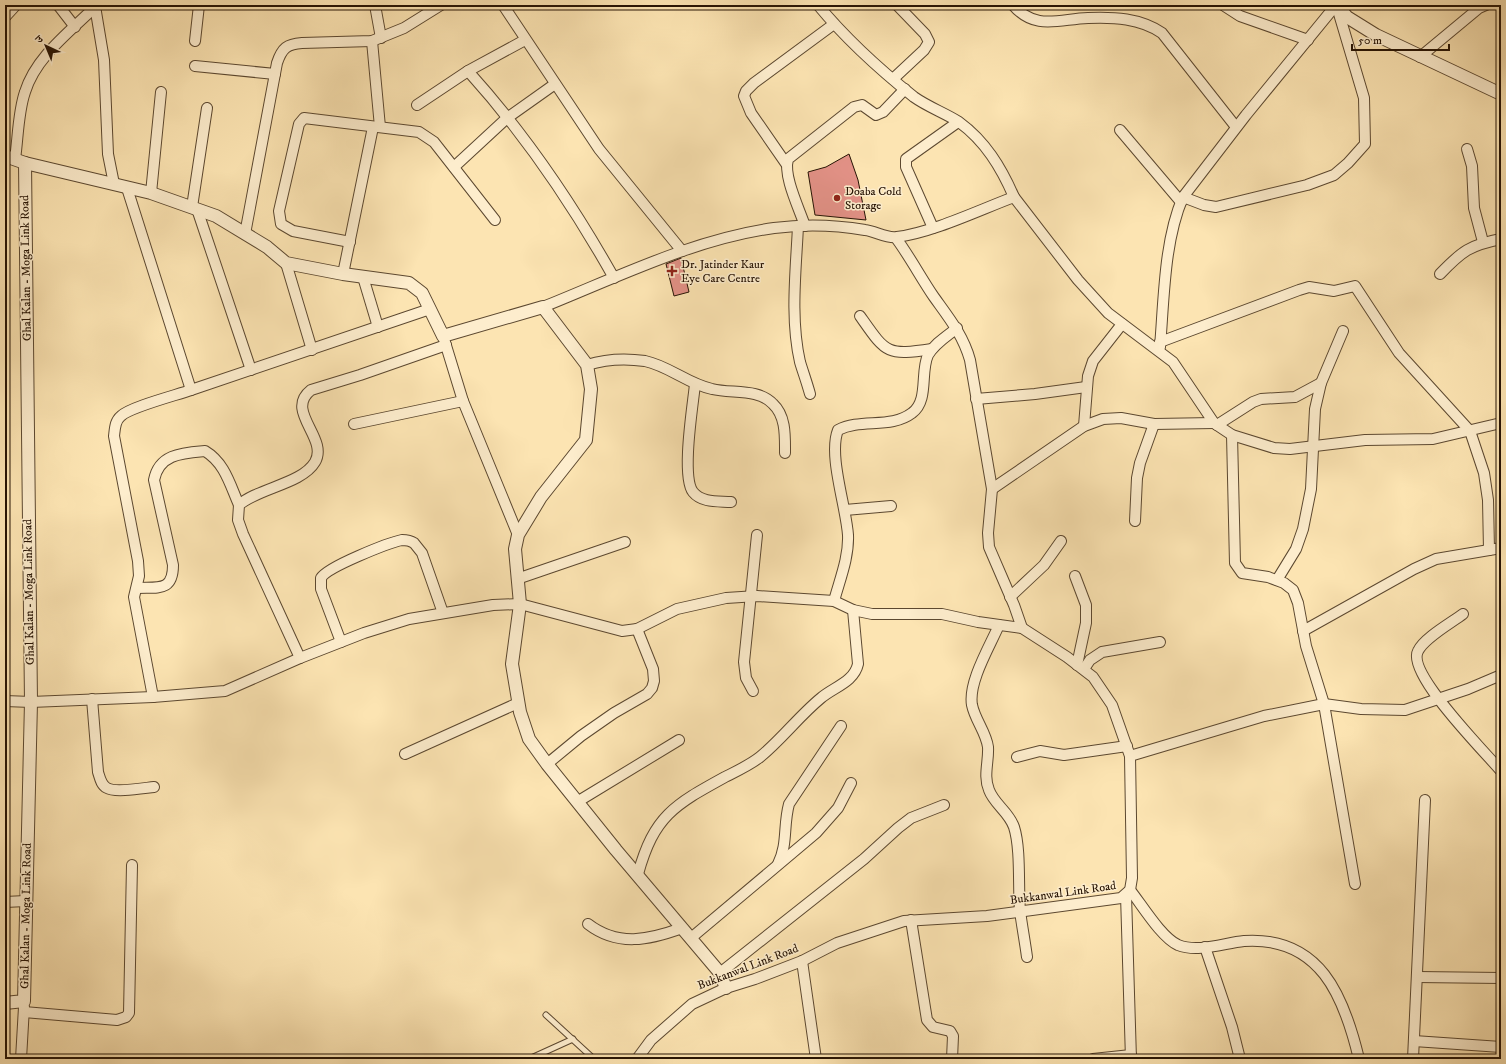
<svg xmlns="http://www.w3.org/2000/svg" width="1506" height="1064" font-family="'IM FELL DW Pica','Noto Serif Devanagari',serif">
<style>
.building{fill:#e29186;stroke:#271404}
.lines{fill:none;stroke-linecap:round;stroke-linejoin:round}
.service-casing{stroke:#5c4830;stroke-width:7}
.minor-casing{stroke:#5c4830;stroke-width:12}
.tertiary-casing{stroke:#5c4830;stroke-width:14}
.service{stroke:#fdedcd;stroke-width:5}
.minor{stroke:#fdedcd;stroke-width:10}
.tertiary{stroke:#fdedcd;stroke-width:12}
.poi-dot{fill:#8f2418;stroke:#fdedcd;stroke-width:1.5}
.labels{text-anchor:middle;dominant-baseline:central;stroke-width:3;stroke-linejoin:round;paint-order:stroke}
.poi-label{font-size:12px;fill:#271404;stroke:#fdedcd;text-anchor:start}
.street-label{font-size:12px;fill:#271404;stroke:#fdedcd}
</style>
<rect width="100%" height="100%" fill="#fce4b2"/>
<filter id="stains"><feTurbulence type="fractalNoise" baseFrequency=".005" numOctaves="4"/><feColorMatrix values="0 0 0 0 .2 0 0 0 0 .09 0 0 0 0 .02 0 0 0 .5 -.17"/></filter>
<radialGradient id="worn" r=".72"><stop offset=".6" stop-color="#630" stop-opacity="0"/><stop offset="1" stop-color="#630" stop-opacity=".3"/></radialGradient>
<g class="building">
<path d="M849,154L858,180L866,220L815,215L808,172L826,167Z"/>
<path d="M681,258L689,292L674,296L666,264Z"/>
</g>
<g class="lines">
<defs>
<g id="service">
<path d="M546,1015L594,1059"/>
<path d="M529,1059L573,1039"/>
</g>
<g id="minor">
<path d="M58,5L75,27"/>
<path d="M375,5L381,38"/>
<path d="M503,5L599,149L682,251"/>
<path d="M818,5C846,39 879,69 914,97C928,107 945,113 959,122C985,141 1001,167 1014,197"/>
<path d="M1013,5C1035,31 1059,19 1088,18C1114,17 1140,18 1162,33L1236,127"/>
<path d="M1223,5L1240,16L1308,40"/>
<path d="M95,6L104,60L108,154L114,184"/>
<path d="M5,17L16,5"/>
<path d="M195,41L199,5"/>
<path d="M372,41L380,127"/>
<path d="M1420,57L1479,8L1486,5"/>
<path d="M195,66L275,74"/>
<path d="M468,71C524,133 573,205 614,278"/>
<path d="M893,79L924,50L929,42L925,34L897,5"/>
<path d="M417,105L468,71L525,40"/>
<path d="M1120,130L1181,202"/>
<path d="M1467,149L1472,166L1474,208L1483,242"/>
<path d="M15,159C18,139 18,112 25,92C36,56 71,31 97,5"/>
<path d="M787,165L751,113L744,96L746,91L754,83L834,24"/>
<path d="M454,167L507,118L555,84"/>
<path d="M127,188L191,390L430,309"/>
<path d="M151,193L161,92"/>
<path d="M1183,197L1204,205L1216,207L1307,185L1334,175L1348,163L1365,144L1364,98L1337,7"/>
<path d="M192,207L207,108"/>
<path d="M197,209L251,370"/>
<path d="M798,226C796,270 790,318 800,362C803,372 807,383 810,394"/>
<path d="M805,226C799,208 783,176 788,159L854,107L862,105L876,115L883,112L905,89"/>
<path d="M933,228L906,167V159L958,122"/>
<path d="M245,234L277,63C282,48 287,44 302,43L372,41L404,28L441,5"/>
<path d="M896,238C910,257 921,278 934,297C949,318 963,335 970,360L992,489L988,533L989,547L1014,605L1022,628"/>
<path d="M350,242L293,231L281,224L279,211L299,124L304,118L419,132L434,142L495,220"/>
<path d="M286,263L312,350"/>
<path d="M343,274L373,127"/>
<path d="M1440,274C1462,251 1470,245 1501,239"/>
<path d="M363,277L378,327"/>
<path d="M543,307C618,277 694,239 774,228C804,224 836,225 865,230C875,231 887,239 897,237C934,232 979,210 1014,197L1078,280L1108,313L1173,362L1214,423L1232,435L1274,448L1290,449L1365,440L1433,439L1501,423"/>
<path d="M860,316C886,353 886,356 932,349"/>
<path d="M444,339L463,401L518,535"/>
<path d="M1160,342L1299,290L1309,287L1334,291L1355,286L1399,353L1470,431L1484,473L1488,500L1489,550"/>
<path d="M1160,347C1164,299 1164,241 1183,197L1246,115L1336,5"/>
<path d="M587,365C606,359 625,358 645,361C669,366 688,384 712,389C732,394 758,388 773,404C786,416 785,436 785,453"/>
<path d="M695,384C693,405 681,476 693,492C702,503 718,501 731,502"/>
<path d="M976,399L1035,394L1086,387"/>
<path d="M354,424L463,401"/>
<path d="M1217,425L1253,402L1261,399L1295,397L1321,383"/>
<path d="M1084,426L1088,376L1093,361L1122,324"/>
<path d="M1232,435L1235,563L1242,573L1268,577L1284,583L1293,590L1298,603L1306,646L1324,704L1355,884"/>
<path d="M992,489L1084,426L1103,419L1121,418L1154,424L1214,423"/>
<path d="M845,510L891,506"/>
<path d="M1135,521L1137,478L1140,463L1154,424"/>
<path d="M1075,576L1086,605V623L1077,665"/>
<path d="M517,579L625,542"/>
<path d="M1277,580L1296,549L1303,529L1311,489L1315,409L1321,383L1343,331"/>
<path d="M137,588C158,587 173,592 173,565L154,480C159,454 182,453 205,451C225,463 230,485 239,505"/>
<path d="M1010,597L1044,565L1061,541"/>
<path d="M834,601C840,579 849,557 848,535C846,506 828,455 838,430C861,418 891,429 912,413C929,401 920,372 928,355C934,344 947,336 957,328"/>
<path d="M1463,614C1451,623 1424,638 1418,651C1406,673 1485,752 1501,771"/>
<path d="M999,625C990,646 968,682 972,705C975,720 986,732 988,747C989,761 983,776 989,790C994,804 1009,812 1014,827C1021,849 1018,887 1020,911C1022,926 1025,942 1027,957"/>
<path d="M1303,631L1414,569L1436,559L1501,548"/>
<path d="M341,642L321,589V578C327,567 388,543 402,540C406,540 411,541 414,543L422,553L443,613"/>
<path d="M300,658L243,534L238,520L239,505C258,488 302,484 315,462C329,438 284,411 311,390L360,375L446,345"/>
<path d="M1084,669L1090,660L1102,652L1160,642"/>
<path d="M753,691L746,678L744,662L757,535"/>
<path d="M153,697L134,597L139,576L138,561L114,436C115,428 115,421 121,416C130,407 177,395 191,390"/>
<path d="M92,699L98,772C100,778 101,785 107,788C115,793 144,788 154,787"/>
<path d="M5,701L31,702L153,697L225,691L300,658L364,633L409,619L493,605L520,604L622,631L637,629L677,609L726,598L757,596L834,601L853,610L872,614H942L978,622L1022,628L1067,657L1093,677L1112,705L1130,756"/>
<path d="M405,754L518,703"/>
<path d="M1017,757L1040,751L1064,755L1127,746"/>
<path d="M547,764L581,736L614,713L647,694L652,688L654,681L653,669L637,629"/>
<path d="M577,802L679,740"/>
<path d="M778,864C788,844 783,826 789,804L841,726"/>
<path d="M638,874C654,816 674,805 725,777C737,771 750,765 760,757C782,739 799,716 821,698C834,687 854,682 858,664L853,610"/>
<path d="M1130,890C1142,905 1161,937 1178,945C1198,953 1224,943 1244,941C1320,936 1344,996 1359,1059"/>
<path d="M1126,895L1131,1059"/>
<path d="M5,902L26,901"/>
<path d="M911,920L927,1020L933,1027L950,1031L953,1036L952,1059"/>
<path d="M588,924C618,947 649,940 682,928"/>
<path d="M691,938L816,833L838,808L851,783"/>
<path d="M1205,947L1232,1027L1240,1059"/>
<path d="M802,961L816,1059"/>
<path d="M720,973L864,859L898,828L911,818L944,805"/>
<path d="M1417,977L1501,978"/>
<path d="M24,1012L117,1020L126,1017L129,1013L132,865"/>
<path d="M1414,1041L1501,1047"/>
<path d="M21,1059L24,1007"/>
<path d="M637,1059L651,1040L692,1004L726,988L755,979L802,961L837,943L904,921L987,916L1121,898L1130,890L1132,878L1130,756L1264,716L1324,704L1361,709L1405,710L1468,689L1501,675"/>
<path d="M1093,1059L1131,1055"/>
<path d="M1413,1059L1425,800"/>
</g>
<g id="tertiary">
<path d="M1337,5L1347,17L1376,35L1501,94"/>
<path d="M5,156L25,163L151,193L216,216L267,247L286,263L343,274L409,283L422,293L443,336L543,307L587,365L591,389L586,440L541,497L518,535L515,549L520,604L512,664L520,712L529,739L547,764L616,850L720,973L726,988"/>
<path d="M5,1003L24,1001L31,702L25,163"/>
</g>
</defs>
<use href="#service" class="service-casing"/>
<use href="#minor" class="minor-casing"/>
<use href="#tertiary" class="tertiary-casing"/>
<use href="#service" class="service"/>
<use href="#minor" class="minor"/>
<use href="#tertiary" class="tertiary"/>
</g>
<g class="poi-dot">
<circle cx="837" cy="198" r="4"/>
<path d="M670 265h4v4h4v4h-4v4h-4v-4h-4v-4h4z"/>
</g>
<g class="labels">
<g class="poi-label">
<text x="845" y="191">Doaba Cold<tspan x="845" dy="14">Storage</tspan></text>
<text x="681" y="264">Dr. Jatinder Kaur<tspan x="681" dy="14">Eye Care Centre</tspan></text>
</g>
<g class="street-label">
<text transform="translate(26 268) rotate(-91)">Ghal Kalan - Moga Link Road</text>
<text transform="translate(29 592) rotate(-91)">Ghal Kalan - Moga Link Road</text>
<text transform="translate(1063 893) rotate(-8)">Bukkanwal Link Road</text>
<text transform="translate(26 916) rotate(-89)">Ghal Kalan - Moga Link Road</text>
<text transform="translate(748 967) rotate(-21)">Bukkanwal Link Road</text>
</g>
</g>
<rect width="1506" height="1064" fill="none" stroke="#fce4b2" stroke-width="20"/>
<rect x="6" y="6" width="1494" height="1052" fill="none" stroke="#271404" stroke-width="2"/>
<rect x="10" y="10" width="1486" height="1044" fill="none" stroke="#271404"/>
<g transform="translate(46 46) rotate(316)" stroke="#fdedcd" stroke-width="3" paint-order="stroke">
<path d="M0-3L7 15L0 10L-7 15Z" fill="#271404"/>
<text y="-6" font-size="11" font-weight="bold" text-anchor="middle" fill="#271404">उ</text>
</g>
<path d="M1352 44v6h97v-6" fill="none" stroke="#271404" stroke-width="2"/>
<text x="1358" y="44" font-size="12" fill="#271404" stroke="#fdedcd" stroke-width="3" paint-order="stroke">50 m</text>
<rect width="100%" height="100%" filter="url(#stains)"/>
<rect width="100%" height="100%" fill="url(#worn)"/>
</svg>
